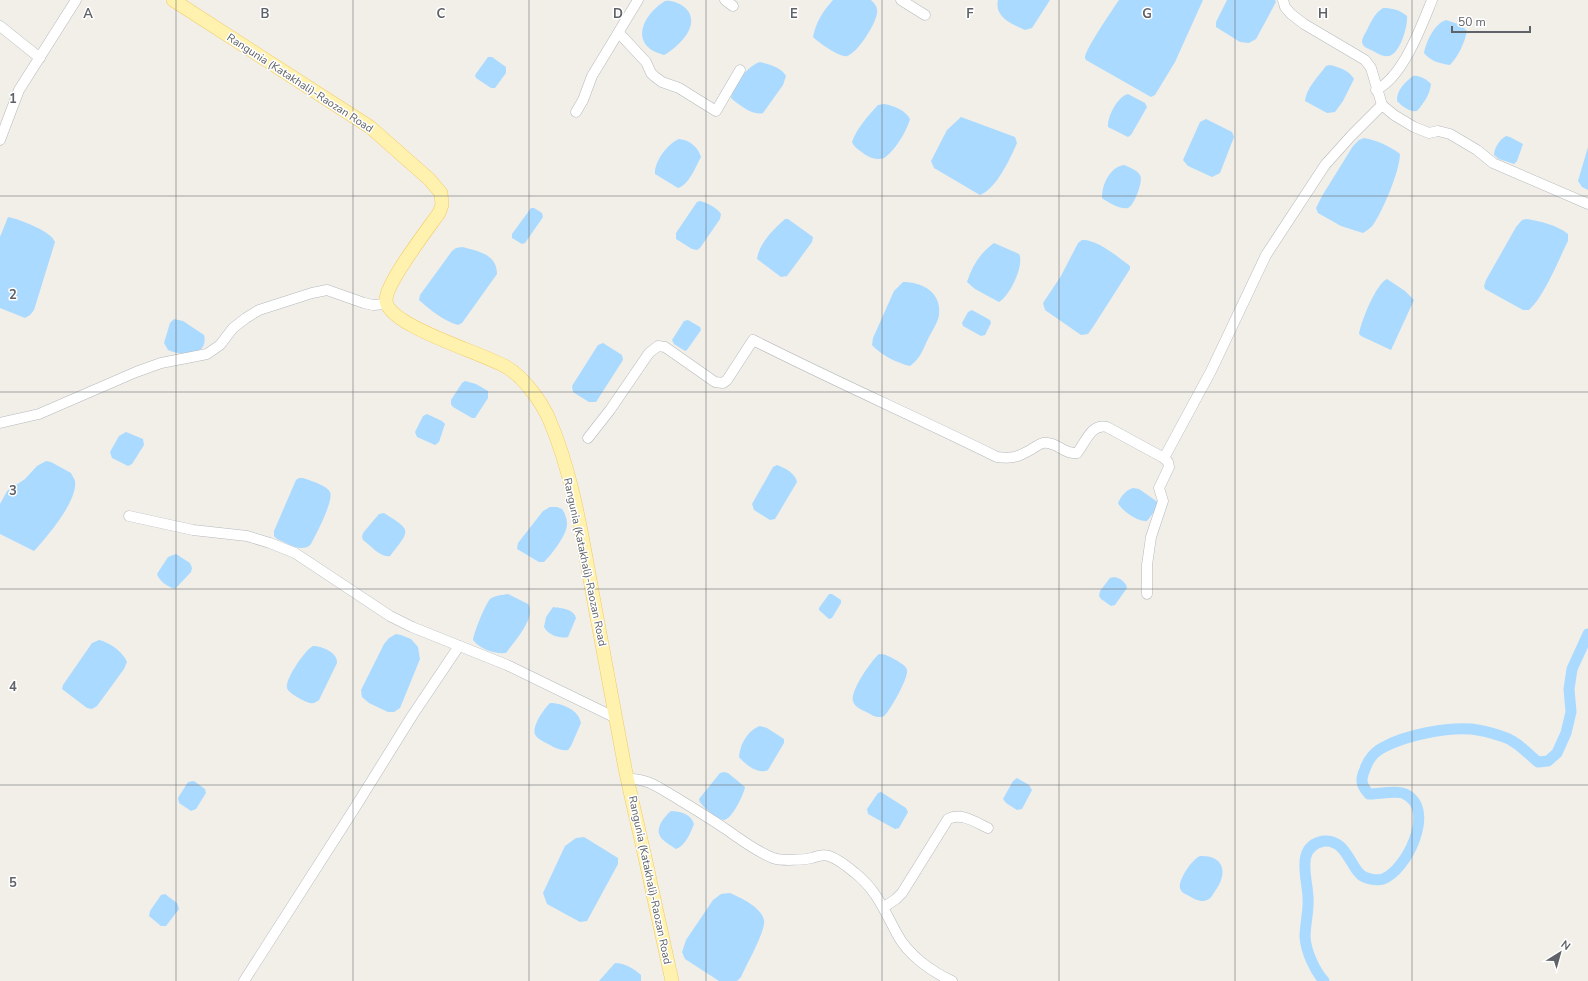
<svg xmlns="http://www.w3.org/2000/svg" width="1588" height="981" font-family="'Nunito Sans',sans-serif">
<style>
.water{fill:#aadaff}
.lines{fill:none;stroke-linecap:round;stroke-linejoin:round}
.canal{stroke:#aadaff;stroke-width:11}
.minor-casing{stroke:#b5b8bc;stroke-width:11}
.major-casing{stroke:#f2c960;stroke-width:14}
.minor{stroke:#fff;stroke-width:10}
.major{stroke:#fff2af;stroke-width:13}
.grid{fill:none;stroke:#5f6368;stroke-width:1;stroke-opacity:0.55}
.labels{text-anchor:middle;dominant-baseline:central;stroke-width:3;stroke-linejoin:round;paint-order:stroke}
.street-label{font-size:11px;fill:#5f6368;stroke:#fff}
.grid-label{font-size:13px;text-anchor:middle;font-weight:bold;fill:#5f6368;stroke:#fff;stroke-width:3;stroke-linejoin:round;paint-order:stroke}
</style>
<rect width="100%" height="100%" fill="#f1efe8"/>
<g class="water">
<path d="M833,0H871C874,3 877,6 877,10C879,20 857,54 847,56C840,58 818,42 813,37C816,22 823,11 833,0Z"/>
<path d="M998,0H1050L1032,28L1025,30C1012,24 994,17 998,0Z"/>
<path d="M1119,0H1203L1175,62L1155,95L1151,97L1086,60L1085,58C1084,51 1113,9 1119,0Z"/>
<path d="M1227,0H1275L1276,2L1256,39L1249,43L1240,42L1216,27V22Z"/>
<path d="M665,1C671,0 678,3 683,6C704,22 680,46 664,55C629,46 641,16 665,1Z"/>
<path d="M1383,8C1392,8 1400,10 1407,16C1408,26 1400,54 1389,56C1382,57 1377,53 1371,50C1367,48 1363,47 1362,42C1362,38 1366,32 1368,28C1372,20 1375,13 1383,8Z"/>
<path d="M1446,20L1461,25L1467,31C1464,44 1459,55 1450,65C1441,64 1430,61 1424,53C1426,42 1434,24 1446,20Z"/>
<path d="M488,57H492L506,67V73L495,88H491L476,78L475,75Z"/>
<path d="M760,62C769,64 782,68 786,76L783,85L763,113C753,116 739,105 731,98C733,86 748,65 760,62Z"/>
<path d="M1330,65C1339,67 1350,71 1354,79L1343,101L1335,112L1327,113L1305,101C1306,88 1319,76 1326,66Z"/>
<path d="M1413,76C1419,75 1426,79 1431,84C1430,94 1424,103 1417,111C1409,112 1403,107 1397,101C1396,91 1405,82 1413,76Z"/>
<path d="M1128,94L1145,103L1147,107L1131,135L1128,137L1108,127C1107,117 1117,97 1128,94Z"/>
<path d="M884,104C895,106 905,110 910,119C907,131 894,152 884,158C877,161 868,157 863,153C859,150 854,147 852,142C857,128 868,116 878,105Z"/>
<path d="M961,117L1015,137L1017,143C1010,159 996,189 980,195L934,168L931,161L947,130Z"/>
<path d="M1206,119L1232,132L1234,137L1220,173L1212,177L1188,166L1183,160L1200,122Z"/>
<path d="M1506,136L1510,137L1523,144L1517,161L1514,164L1499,159L1494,155C1494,148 1500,139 1506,136Z"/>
<path d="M1364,138C1376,140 1390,146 1400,154C1400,170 1383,211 1373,225C1371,228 1367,230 1363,233L1341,226L1318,213L1316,208L1322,196L1353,146L1359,140Z"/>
<path d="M679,139C690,140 698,147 701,157C696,166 689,185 678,188L655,174C654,162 668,143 679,139Z"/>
<path d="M1588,147V190L1582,187L1578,181Z"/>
<path d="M1124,165C1129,167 1137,170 1140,175C1144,180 1134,206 1128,208C1121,210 1107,202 1102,198C1102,184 1110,167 1124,165Z"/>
<path d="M700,201C708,203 717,208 721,214L720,219L700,248L697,250L692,249L676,239V233L697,202Z"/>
<path d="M531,208H534L542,213L543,217L525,243L522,244L512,238V234Z"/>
<path d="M8,217C19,219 51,231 55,242L34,310L30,315L25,318L0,308V237Z"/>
<path d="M785,219H788L813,237L812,242L787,276L781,277L757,259C759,243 774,229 785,219Z"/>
<path d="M1526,219C1540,221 1557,225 1568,234V241C1558,261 1545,295 1529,310H1523L1485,289L1484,286L1486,280L1516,227L1522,220Z"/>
<path d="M1082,240C1097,239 1118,257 1130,266V269L1093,327L1088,334L1081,335L1045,310L1043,303L1061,276L1078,243Z"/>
<path d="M994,243L1019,254C1025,265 1009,297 999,302L975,289L967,282C972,266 980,253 994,243Z"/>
<path d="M462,247C478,251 497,254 497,274L462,323L458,325C444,321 430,310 419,300L420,295L452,251L456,248Z"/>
<path d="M1387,279L1405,291L1414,300L1391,350L1361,336L1359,334C1361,321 1376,284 1387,279Z"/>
<path d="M903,282C922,282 942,292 939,315C938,322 932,331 929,337C923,349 921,358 910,366C897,363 881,355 872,345L873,338L894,291Z"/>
<path d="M972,310L990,320L991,323L985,335L981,336L963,326L962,323L968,312Z"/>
<path d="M174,319L183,321L204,335C209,357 181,356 168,350L164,343L170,323Z"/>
<path d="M688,320L700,327L701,330L687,350L685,351L674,344L672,340L684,321Z"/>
<path d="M603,343L622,355L623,360L596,402H589L573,392L572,386L598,345Z"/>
<path d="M465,381L476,384L488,391V398L475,418H472L453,407L451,404V400L462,383Z"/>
<path d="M427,414L442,421L445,424L439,442L435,445L417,437L415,432L423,416Z"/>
<path d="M126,432L143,439L144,445L132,464L128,466L112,458L110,452L119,436Z"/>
<path d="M46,461L51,462L71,473C72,475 74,478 75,481C78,501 46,538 34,551L0,534V504L7,491L25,479L37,466Z"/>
<path d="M777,465C785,468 795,473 797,482L775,519L770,520L754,510L752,504L773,467Z"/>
<path d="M299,478H303C309,480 328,486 330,492C334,501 316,534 311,544C302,554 287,543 277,539L274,536V531L296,480Z"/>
<path d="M1133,488L1139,489L1159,503L1157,508L1147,521C1138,522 1122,511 1118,503C1121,496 1126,490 1133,488Z"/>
<path d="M550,507H557L562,509C565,513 567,519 567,524C567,535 551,555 544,562H539L517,549L518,543L543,511Z"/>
<path d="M384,513C413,531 410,530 390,556C381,558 371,546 363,540L362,537L363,533L379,514Z"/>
<path d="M176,554L190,563L192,568L191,572L175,589C168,587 159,581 157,574L168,557Z"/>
<path d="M1114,577C1120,578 1126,582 1127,588L1115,605L1111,606L1101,599L1099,596L1100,591L1110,578Z"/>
<path d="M508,594L528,604C537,617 514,642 506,653C494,654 480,649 473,640C474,632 485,605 490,599C495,595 503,595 508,594Z"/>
<path d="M829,594H832L841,600V603L832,618L829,619L819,610V608Z"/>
<path d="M553,607C561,608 574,609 576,618L568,637C560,639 548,635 544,627L546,617Z"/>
<path d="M396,634L401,635L411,639L418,647L420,659L400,708L394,712H388L369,703L362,697L361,690L384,644L389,638Z"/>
<path d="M99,640C109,642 123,652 127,662L124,669L97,706L92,709L87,708L62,689L63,685L92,643Z"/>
<path d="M313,646C321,646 338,652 337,663L319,700C316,702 314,704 310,703C305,702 288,693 287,688C285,679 305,650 313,646Z"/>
<path d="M879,654C886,654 890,657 896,660C900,663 906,665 907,670C909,677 890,711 884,716C882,717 881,717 878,717C874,717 869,713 864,711C860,709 854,706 853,701C850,691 871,661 879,654Z"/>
<path d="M550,703C562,703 579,710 581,723L571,746L568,750C561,751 555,748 550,745C545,742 539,740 536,736C530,728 544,709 550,703Z"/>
<path d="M760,726L767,728L784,739V743L768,770C758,775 745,764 739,757C740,744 748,730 760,726Z"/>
<path d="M724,772L728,773L745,787C744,794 732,819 724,820C718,820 699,805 699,799L720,773Z"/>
<path d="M1017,778L1029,785L1032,790L1022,809L1017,810L1006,803L1003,799L1013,781Z"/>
<path d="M194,781L205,789L206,793L196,809L191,811L179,803L178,798L188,782Z"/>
<path d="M881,792L906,808L908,812L899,828L895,829L868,814L867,809L878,793Z"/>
<path d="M671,811C680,811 691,814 694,824C691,832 685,846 676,849C664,841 653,836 662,821C665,817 667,814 671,811Z"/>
<path d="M584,837L618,858V864L587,921L580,922L547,904L543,893L565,846L576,838Z"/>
<path d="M1200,856C1225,855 1228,874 1215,891C1213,894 1211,899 1207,900C1202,903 1194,899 1189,896C1186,894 1181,893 1180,888C1178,880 1192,859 1200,856Z"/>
<path d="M730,893C741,898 761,907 764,920C766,931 746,965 741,977L737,981H719L685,959L682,952L686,940L713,900L721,894Z"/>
<path d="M165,894L177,903L179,909L166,926H161L149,916L150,911L161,895Z"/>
<path d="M615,963C625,963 634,969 641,975V981H599Z"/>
</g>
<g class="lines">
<path class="canal" d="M1324,981C1315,971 1306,952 1305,937C1305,924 1309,911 1308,898C1308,880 1294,846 1324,841C1345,839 1350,865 1360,874C1365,879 1377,881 1383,879C1406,871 1437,809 1405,794C1398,790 1379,794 1369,794C1361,785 1360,780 1365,769C1368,760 1375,751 1384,747C1406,735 1447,727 1471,729C1481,730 1492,733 1501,736C1516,740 1527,753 1538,762L1548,761L1557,753L1566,733L1571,712L1569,689L1572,669L1588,634"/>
<defs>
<g id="minor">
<path d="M725,0L733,6"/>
<path d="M901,0L925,15"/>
<path d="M1283,0L1285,7L1291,14L1304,24L1365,60L1371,68L1382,105L1394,115L1414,127L1429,133L1438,131L1450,134L1477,150L1493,163L1588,204"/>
<path d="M0,26L40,58"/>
<path d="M619,33L646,62L651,73L654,76L662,82L679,88L716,111L740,70"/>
<path d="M1376,90C1403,77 1421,27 1432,0"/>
<path d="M576,112L583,100L592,76L638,0"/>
<path d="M0,140L19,90L76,0"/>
<path d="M0,423L39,414L136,372L161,363L207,354L220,345L233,328L246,318L259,310L312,293L327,290L364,303L373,305L386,304"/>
<path d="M588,438L610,410L649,353L658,346L665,347L715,382L723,383L727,380L753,340C834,381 916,417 997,457C1013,459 1018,457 1032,449C1035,447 1039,444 1043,443C1056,441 1065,455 1077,453C1086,442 1091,423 1107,427L1164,458L1211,371L1266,255L1325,165L1351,136L1382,105"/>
<path d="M129,516L193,530L247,536L270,543L295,553L390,616L412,627L507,665L616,718"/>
<path d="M1147,594V565L1151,537L1163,501L1159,488L1169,467L1168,462L1164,458"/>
<path d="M628,779C647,778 659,788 675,797C691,807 708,817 724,828C739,838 755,851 773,858C781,861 803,860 812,858C818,856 823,854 829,856C838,859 848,867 855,873C876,889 885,912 897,934C908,955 932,972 952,981"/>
<path d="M884,907L896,899L902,893L948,819C961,812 975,822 988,828"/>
<path d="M244,981L356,806L412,716L459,646"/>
</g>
<path id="major" d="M173,0L370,127L429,179L441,193L442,205L439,213C427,230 386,283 386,300C386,326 487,354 508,368C525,379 541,401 549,419C576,481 585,557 598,623C607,671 616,719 625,768C633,807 643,846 651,885C658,917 665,949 672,981"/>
</defs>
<use href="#minor" class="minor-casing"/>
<use href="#major" class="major-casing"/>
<use href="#minor" class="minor"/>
<use href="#major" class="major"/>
</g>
<path class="grid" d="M176,0V981M353,0V981M529,0V981M706,0V981M882,0V981M1059,0V981M1235,0V981M1412,0V981M0,196H1588M0,392H1588M0,589H1588M0,785H1588"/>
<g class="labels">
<g class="street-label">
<text transform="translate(300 83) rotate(33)">Rangunia (Katakhali)-Raozan Road</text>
<text transform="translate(585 562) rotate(78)">Rangunia (Katakhali)-Raozan Road</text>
<text transform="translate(650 880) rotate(78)">Rangunia (Katakhali)-Raozan Road</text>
</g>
</g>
<g class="grid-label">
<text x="88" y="18">A</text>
<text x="265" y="18">B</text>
<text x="441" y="18">C</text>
<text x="618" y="18">D</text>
<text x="794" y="18">E</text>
<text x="970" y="18">F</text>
<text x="1147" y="18">G</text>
<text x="1323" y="18">H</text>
<text x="13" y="103">1</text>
<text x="13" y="299">2</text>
<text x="13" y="495">3</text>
<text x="13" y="691">4</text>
<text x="13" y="887">5</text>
</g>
<g transform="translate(1560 953) rotate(37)" stroke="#ffffff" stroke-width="3" paint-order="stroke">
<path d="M0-3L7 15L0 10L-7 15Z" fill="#5f6368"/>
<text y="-6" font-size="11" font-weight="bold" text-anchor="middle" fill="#5f6368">N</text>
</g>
<path d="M1452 26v6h78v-6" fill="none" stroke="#5f6368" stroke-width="2"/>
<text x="1458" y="26" font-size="12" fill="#5f6368" stroke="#ffffff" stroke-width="3" paint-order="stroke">50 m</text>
</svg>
